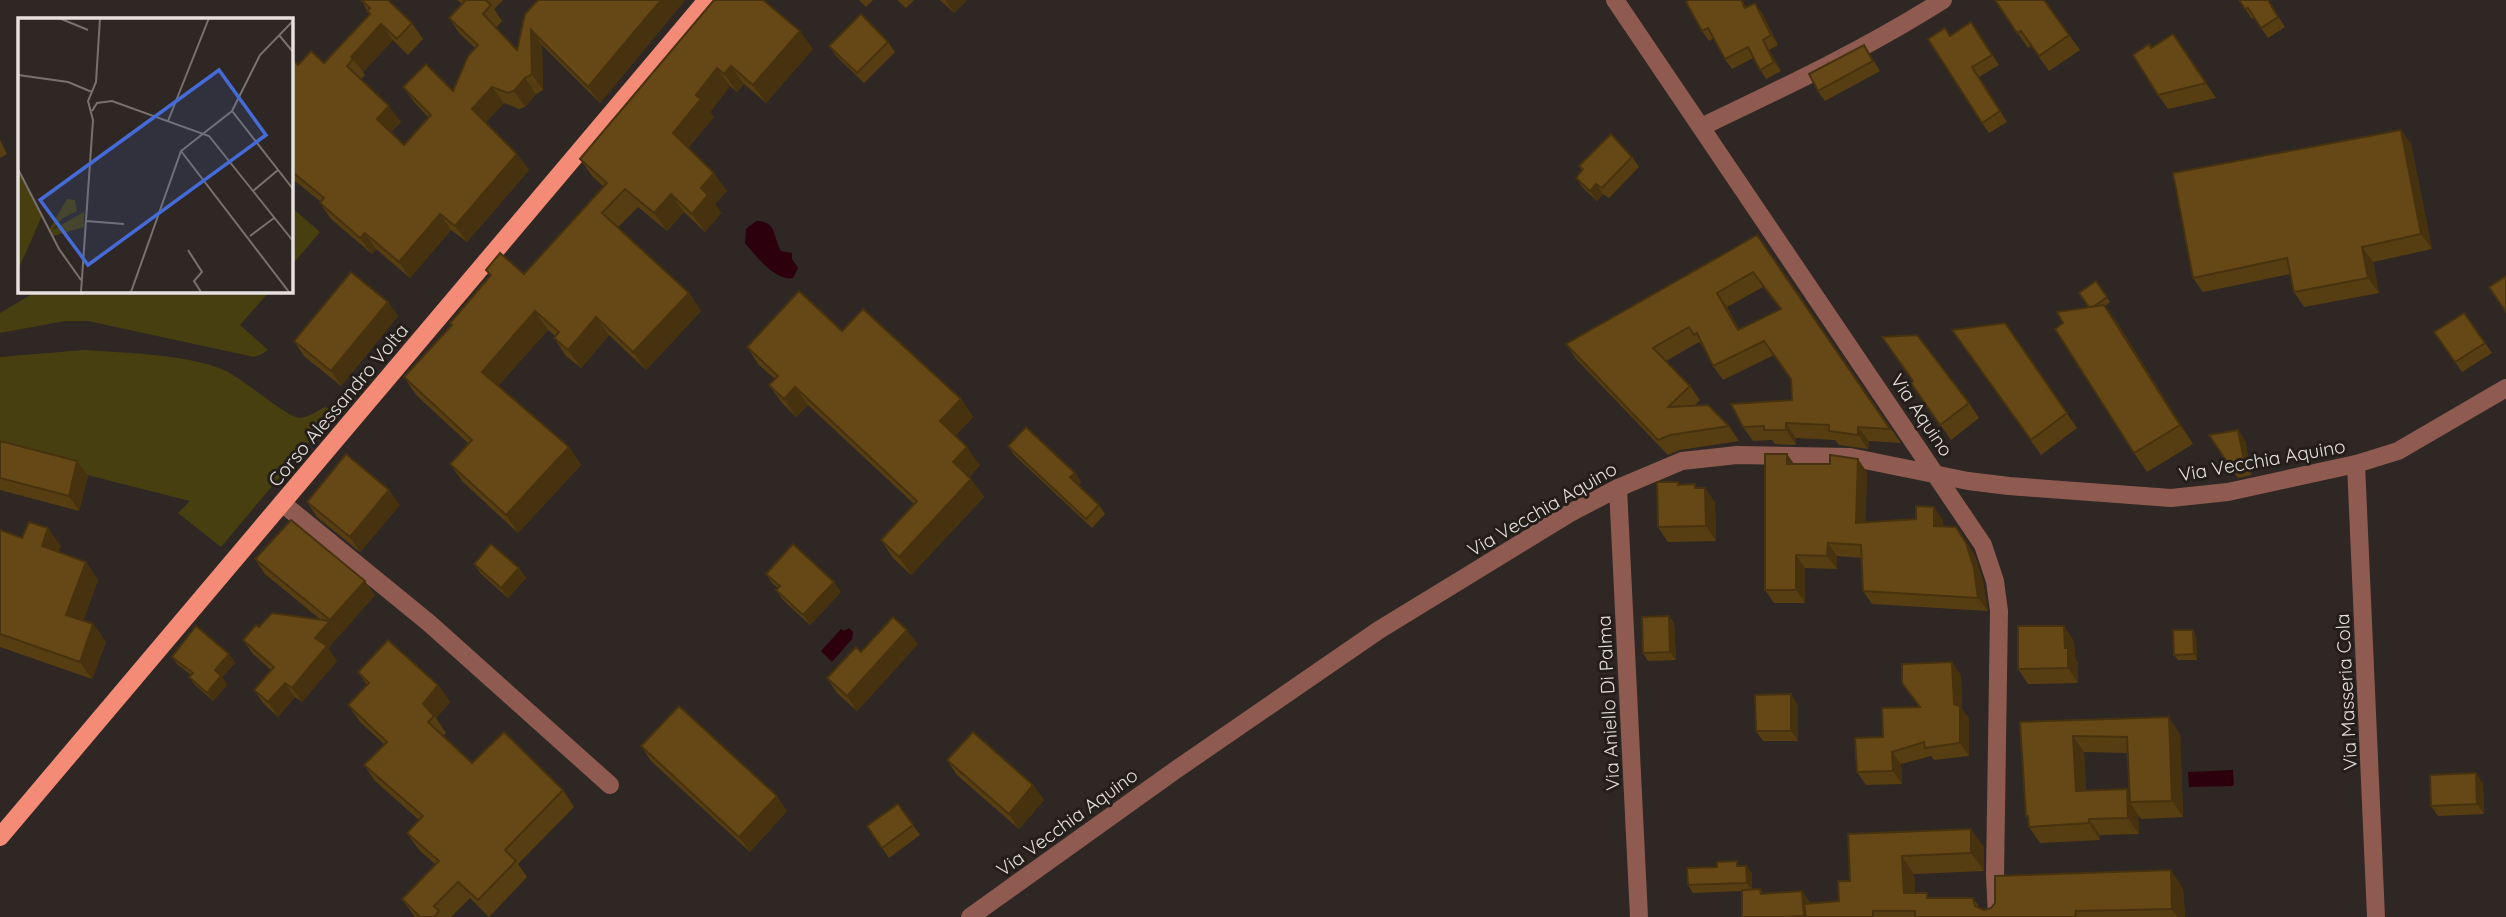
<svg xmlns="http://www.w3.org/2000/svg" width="2506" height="917" font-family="Quicksand,sans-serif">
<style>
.green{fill:#473f10}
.water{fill:#2d000d}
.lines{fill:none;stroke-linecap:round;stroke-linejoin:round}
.minor{stroke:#8f5b51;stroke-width:18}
.major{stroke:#f48b77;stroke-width:18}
.wall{fill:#573e12;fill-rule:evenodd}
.shaded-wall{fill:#47320f}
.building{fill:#654815;stroke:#47320f;stroke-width:2;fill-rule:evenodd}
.labels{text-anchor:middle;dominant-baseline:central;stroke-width:6;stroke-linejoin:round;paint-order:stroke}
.street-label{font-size:19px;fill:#e6e1df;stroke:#241e1a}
.inset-road{fill:none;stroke:#78716e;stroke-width:2}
.view{fill:#456bd9;fill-opacity:0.15;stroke:#456bd9;stroke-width:3.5}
.inset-edge{fill:none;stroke:#e6e1df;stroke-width:3.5}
</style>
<rect width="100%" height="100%" fill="#2e2723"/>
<g class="green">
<path d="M291,207L320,232L291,266Z"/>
<path d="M39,290L270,291L240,325L268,350L260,355L254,357L88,321H65L0,333V313Z"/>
<path d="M84,350C125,353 192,354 228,372C244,380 288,418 300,418C309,417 317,411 325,407L335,411L221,547L178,513L190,501L0,453V357Z"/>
</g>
<g class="water">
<path d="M756,221C777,221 773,237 781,251L792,253V259L798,268L793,278C776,282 756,256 745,243L746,229Z"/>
<path d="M849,628L853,632L852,639L832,662L821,651L841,629L844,631Z"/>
<path d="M2233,770L2234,786L2189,787L2188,772Z"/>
</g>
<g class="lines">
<g class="minor">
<path d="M1615,0L1983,545L1995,581L1999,611L1995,875L1997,917"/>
<path d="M1701,127C1783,88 1866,49 1943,0"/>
<path d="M2356,464L2376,917"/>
<path d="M1618,488L1639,917"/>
<path d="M282,503L429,623L610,785"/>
<path d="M970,917L1177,769L1379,630L1570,513L1618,488L1682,461L1737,455L1850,457L1968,481L2009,486L2171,498L2228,492L2356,464L2398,451L2506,388"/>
</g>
<path class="major" d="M0,837L707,0"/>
</g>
<g class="wall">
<path d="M361,0L412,23L423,39L408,55L393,40L363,72L365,75L361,79L401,122L391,132L404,145L429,118L415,103L403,87L453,91L475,48L460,34L449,18L462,4L457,0H503L494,9L502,21L496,28L517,50L537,0H685L600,103L542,45L543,90L536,94L525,107L519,109L504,103L485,123L517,154L529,170L467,242L451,230L410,278L376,249L372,254L331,219L320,203L321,202L290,177V60L298,65L324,63L370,15Z"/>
<path d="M714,0L813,49L766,103L744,84L737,92L730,86L710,112L714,117L688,148L727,191L715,204L721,213L705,232L684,212L667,231L638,207L618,227L689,293L701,311L646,370L609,335L581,368L566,356L554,338L555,336L548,330L498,386L569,447L581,465L518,533L463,482L450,464L469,444L416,395L404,377L451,325L490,276L486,270L524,274L604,187L593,177L580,159Z"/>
<path d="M859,0H873L866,7Z"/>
<path d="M897,0H914L906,8Z"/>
<path d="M940,0H967L954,13Z"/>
<path d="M1689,0H1742L1746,7L1762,13L1778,45L1769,50L1781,71L1766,79L1753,58L1732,69L1725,59L1714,38L1709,41L1702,31Z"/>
<path d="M1995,0H2044L2080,50L2049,71L2031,46L2028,48Z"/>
<path d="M2239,0H2268L2285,27L2268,38L2254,18L2252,19Z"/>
<path d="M1971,22L1999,65L1979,77L2007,122L1989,133L1982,123L1950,35Z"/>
<path d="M888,42L895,52L864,83L836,56L829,46Z"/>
<path d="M1864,45L1880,71L1825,101L1818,91Z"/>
<path d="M2151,48L2183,49L2216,98L2168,109L2158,95Z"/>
<path d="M2401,130L2411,144L2432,249L2373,262L2379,293L2304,307L2294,292L2290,274L2203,292L2193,278Z"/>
<path d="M0,140L7,154L0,158Z"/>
<path d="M1632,157L1639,167L1609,198L1603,194L1597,201L1583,188L1576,178L1582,171L1579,166Z"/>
<path d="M1757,235L1901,443L1869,441L1868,449L1839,445L1835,440L1796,438V445L1775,444L1772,440L1753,441L1743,427L1792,400L1791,379L1774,355L1723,380L1713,366L1705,349L1699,342L1666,361L1690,386L1700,400L1694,406L1729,426L1739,441L1680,450L1668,455L1576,359L1566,344ZM1763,287L1780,309L1739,330L1727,307Z"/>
<path d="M2096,281L2110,302L2105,306L2118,324L2193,444L2147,472L2134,453L2063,323L2089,307Z"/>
<path d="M388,302L398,316L341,386L304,356L294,341Z"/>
<path d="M2464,313L2492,353L2462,372L2434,332Z"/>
<path d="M2005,323L2077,428L2041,455L1952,330Z"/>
<path d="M842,331L961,399L973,417L955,436L980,465L969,477L984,497L911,575L893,558L881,540L914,504L808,405L796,417L782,403L769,385L775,379L759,365L747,347Z"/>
<path d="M1911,383L1969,403L1979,418L1951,440Z"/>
<path d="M2238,430L2245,440L2252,475L2238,478L2209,435Z"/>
<path d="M0,441L88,476L79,511L0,490Z"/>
<path d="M1008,446L1075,473L1081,482L1078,485L1099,505L1105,514L1092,528L1014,455Z"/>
<path d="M1787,454L1794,464L1867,472L1865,523L1943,520V527L1965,540L1975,556L1983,581L1988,611L1872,604L1863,591L1862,558L1837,556V569L1805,568V603H1774L1765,590Z"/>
<path d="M1678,482L1680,485L1698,488H1705L1715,503L1716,541L1668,542L1658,527Z"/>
<path d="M307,502L400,505L360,552L317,517Z"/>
<path d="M0,530L22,538L61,546L58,552L86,562L98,580L83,621L93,624L106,642L92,679L0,647Z"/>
<path d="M255,559L375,595L328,648L337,661L302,702L295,697L278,717L264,704L254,690L271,670L253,654L243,640L259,627L321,620L265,574Z"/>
<path d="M474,564L519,568L526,578L508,598L481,574Z"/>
<path d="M766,574L841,592L810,625L783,600L776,590L778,588L773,584Z"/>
<path d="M1669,616L1674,623L1676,660L1648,661L1643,653Z"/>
<path d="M2196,635L2197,660H2178L2174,655Z"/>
<path d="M2074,641L2075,658L2078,663V683L2028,684L2018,669Z"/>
<path d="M918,644L857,711L837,693L827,678L861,652Z"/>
<path d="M229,654L235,663L222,677L227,685L213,701L195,685L189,677L191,675L178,665L172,657Z"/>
<path d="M358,672L438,685L450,702L436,718L446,733L443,736L472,763L563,790L574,807L518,864L527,877L489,917L470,898L451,917H415L402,899L436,865L419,850L407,833L419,820L375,781L364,765L384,744L360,722L348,705L367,685Z"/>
<path d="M1961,675L1962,709L1969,719V756L1934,760L1931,756L1901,764L1902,784L1866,785L1857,772L1883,737Z"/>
<path d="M1798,705V741H1763L1756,731Z"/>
<path d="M2020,722L2180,734L2183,817L2141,819L2138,815L2139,834L2100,835V840L2040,843L2029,827L2028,820L2026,816ZM2084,752L2128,753L2129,793L2086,790Z"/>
<path d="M641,746L787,811L750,852L651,761Z"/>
<path d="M947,760L1033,785L1044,800L1019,829L957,775Z"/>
<path d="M2483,783L2484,814L2438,816L2431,806Z"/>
<path d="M898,804L920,835L889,858L867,826Z"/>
<path d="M1848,834L1984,847V871L1914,874L1915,893L1931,898H1973L1980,908L1984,910L2183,888L2185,917H1742V891L1693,893L1688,885L1741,866L1752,873V890L1760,889L1763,893L1802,891L1811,904L1839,901L1850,881Z"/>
</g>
<g class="shaded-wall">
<path d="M661,0H685L600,103L588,87Z"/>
<path d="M945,0H967L954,13Z"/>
<path d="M1755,3L1762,13L1778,45L1771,35Z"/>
<path d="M381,24L393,40L363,72L351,57Z"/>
<path d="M531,30L542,45L543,90L532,74Z"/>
<path d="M800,31L813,49L766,103L753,85Z"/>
<path d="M1763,40L1769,50L1781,71L1774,62Z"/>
<path d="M731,66L744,84L737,92L724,74Z"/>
<path d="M717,68L730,86L710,112L714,117L685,151L673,133L696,95Z"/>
<path d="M525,78L536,94L525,107L514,91Z"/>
<path d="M492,87L504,103L483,125L472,109Z"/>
<path d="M389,106L401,122L388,135L377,119Z"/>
<path d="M2401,130L2411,144L2432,249L2421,234Z"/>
<path d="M517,154L529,170L467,242L455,226Z"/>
<path d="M714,173L727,191L715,204L721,213L705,232L692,214L701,188Z"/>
<path d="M1596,184L1603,194L1597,201L1590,191Z"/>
<path d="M671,194L684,212L667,231L654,213Z"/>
<path d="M440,214L451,230L410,278L399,262Z"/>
<path d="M365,233L376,249L372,254L360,238Z"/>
<path d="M2362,247L2373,262L2379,293L2368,278Z"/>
<path d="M689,293L701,311L646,370L633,352Z"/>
<path d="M1717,293L1727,307L1748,345L1738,330Z"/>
<path d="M388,302L398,316L341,386L331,371Z"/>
<path d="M2104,305L2118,324L2193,444L2180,425Z"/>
<path d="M535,311L548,330L494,390L482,372Z"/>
<path d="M596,317L609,335L581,368L568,350Z"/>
<path d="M795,387L808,405L796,417L784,399Z"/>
<path d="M961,399L973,417L952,439L940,421Z"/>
<path d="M1786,423L1796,438V445L1786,430Z"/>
<path d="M1858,427L1869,441L1868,449L1858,435Z"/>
<path d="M2238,430L2245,440L2252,475L2245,465Z"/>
<path d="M569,447L581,465L518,533L506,515Z"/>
<path d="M967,447L980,465L966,480L953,462Z"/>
<path d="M1787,454L1796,467L1787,464Z"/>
<path d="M1858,459L1867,472L1865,536L1856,523Z"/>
<path d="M77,461L88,476L79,511L69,496Z"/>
<path d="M1075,473L1081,482L1077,486L1070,477Z"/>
<path d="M971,479L984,497L911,575L899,557Z"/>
<path d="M1695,484L1705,499V488L1715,503L1716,541L1706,526L1695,488Z"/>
<path d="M389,490L400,505L360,552L350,537Z"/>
<path d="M1934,507L1943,520V539L1934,526Z"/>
<path d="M1956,527L1975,556L1983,581L1988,611L1978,598Z"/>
<path d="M48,528L61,546L54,564L42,546Z"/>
<path d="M1828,543L1837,556V569L1827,556Z"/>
<path d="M1796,555L1805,568V603L1796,590Z"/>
<path d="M86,562L98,580L79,633L66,615Z"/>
<path d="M519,568L526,578L508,598L501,588Z"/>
<path d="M365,581L375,595L340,635L330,620Z"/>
<path d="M834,582L841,592L810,625L803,615Z"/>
<path d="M1669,616L1674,623L1676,660L1670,652Z"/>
<path d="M330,621L340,635L328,648L337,661L302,702L292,688L315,638Z"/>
<path d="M93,624L106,642L92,679L80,662Z"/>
<path d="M2064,626L2074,641L2075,658L2078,663V683L2068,668L2065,648Z"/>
<path d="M907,630L918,644L857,711L847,696Z"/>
<path d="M2193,630L2196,635L2197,660L2194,654Z"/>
<path d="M229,654L235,663L222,677L227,685L213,701L207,693L215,670Z"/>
<path d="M1952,662L1961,675L1962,709L1969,719V756L1960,743L1954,704Z"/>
<path d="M285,683L295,697L278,717L268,702Z"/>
<path d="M438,685L450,702L436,718L423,704Z"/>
<path d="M1791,694L1798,705V741L1791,731Z"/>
<path d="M2169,717L2180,734L2183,817L2172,801Z"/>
<path d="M2073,736L2084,752L2087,807L2076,791Z"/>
<path d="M1892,752L1901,764L1902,784L1893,771Z"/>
<path d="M2476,773L2483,783L2484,814L2477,804Z"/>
<path d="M1033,785L1044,800L1019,829L1009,814Z"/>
<path d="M2127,789L2136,802H2130L2138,815L2139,834L2128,818Z"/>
<path d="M777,796L787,811L750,852L739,837Z"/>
<path d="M2089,819L2100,835V840L2089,823Z"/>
<path d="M1971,829L1984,847V871L1971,853Z"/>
<path d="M1902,856L1914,874L1916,911L1904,893Z"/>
<path d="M1746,866L1752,873V891L1747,883Z"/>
<path d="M2171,870L2183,888L2185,917H2178L2172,909Z"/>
<path d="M1802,891L1815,909L1805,917L1804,916Z"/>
</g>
<g class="building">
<path d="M361,0H388L412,23L397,39L381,24L351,57L353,59L347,66L389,106L377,119L404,145L431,115L403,87L426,64L453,91L468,56L478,45L449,18L465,1L464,0H486L491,5L483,14L517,50L525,14L538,0H661L588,87L531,30L532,74L525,78L514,91L508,93L492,87L472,109L517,154L455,226L440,214L399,262L365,233L360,238L320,203L324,198L290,170V60L292,59L298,65L311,51L324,63L370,14L367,11L370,8Z"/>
<path d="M714,0H763L800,31L753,85L731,66L724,74L717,68L696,95L701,99L673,133L714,173L701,188L708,195L692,214L671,194L654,213L625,189L602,213L689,293L633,352L596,317L568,350L554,338L559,332L535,311L482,372L569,447L506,515L450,464L472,440L404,377L452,325L450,323L491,275L486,270L500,253L524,274L607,183L580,159Z"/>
<path d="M1689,0H1741L1745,8L1755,3L1771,35L1763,40L1774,62L1760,70L1748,47L1725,59L1708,28L1702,31L1686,2Z"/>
<path d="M1995,0H2044L2069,35L2039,56L2021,31L2017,33Z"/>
<path d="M2239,0H2268L2278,17L2261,28L2248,8L2245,9Z"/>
<path d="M861,14L888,42L857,73L829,46Z"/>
<path d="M1971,22L1992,55L1972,67L2000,111L1982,123L1928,39L1945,28L1950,36Z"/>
<path d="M2173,34L2206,83L2158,95L2133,55L2149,44L2151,48Z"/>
<path d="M1864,45L1873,61L1818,91L1809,74Z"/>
<path d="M2401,130L2421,234L2362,247L2368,278L2294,292L2287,258L2193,278L2173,173Z"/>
<path d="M1611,134L1632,157L1602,188L1596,184L1590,191L1576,178L1583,169L1579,166Z"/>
<path d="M1757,235L1890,429L1858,427V435L1829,431V425L1786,423V430H1764V426L1743,427L1731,404L1792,400L1791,379L1764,341L1713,366L1697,333L1694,335L1689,327L1653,348L1690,386L1668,407L1708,405L1729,426L1670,435L1658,440L1566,344ZM1753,272L1781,309L1738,330L1717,293Z"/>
<path d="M351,272L388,302L331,371L294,341Z"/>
<path d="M2506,276V312L2489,287Z"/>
<path d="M2096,281L2107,297L2093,307H2089L2079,293Z"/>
<path d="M799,291L842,331L863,309L961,399L940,421L967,447L953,462L971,479L899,557L881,540L917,501L795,387L784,399L769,385L778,376L747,347Z"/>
<path d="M2104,305L2180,425L2134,453L2055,329L2063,323L2057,312Z"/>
<path d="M2464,313L2485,343L2455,362L2434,332Z"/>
<path d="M2005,323L2067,413L2031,440L1952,330Z"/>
<path d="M1917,335L1969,403L1940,425L1911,383L1913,381L1882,337Z"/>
<path d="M1026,427L1075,473L1070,477L1099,505L1086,519L1008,446Z"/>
<path d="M2238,430L2245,465L2231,468L2209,435Z"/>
<path d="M0,441L77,461L69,496L0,478Z"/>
<path d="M346,454L389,490L350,537L307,502Z"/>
<path d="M1765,454H1787V464H1830V455L1858,459L1856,523L1916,519V506L1934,507V526L1956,527L1966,543L1974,568L1978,598L1863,591L1861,545L1828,543L1827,556L1796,555V590H1765Z"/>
<path d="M1657,482H1678V485L1695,484V488H1705L1706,526L1658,527Z"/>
<path d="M291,520L365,581L330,620L255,559Z"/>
<path d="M29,522L48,528L42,546L86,562L66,615L93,624L80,662L0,634V530L22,538Z"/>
<path d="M491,544L519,568L501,588L474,564Z"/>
<path d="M793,544L834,582L803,615L776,590L780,586L766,574Z"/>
<path d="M272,613L330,621L315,638L327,646L292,688L285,683L268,702L254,690L274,667L243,640L256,625L259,627Z"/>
<path d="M1669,616L1670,652L1643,653L1642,617Z"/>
<path d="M893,617L907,630L847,696L827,678L856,647L861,652Z"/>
<path d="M196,626L229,654L215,670L221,676L207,693L189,677L193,673L172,657Z"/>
<path d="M2018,626H2064L2065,648H2068V668L2018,669Z"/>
<path d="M2173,630H2193L2194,654L2174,655Z"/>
<path d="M388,640L438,685L423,704L434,716L428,722L472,763L504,732L563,790L505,850L516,861L478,900L458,882L434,906L439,911L434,917H420L402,899L439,861L407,833L423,816L364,765L387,742L348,705L369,683L358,672Z"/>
<path d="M1952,662L1954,704L1960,706V743L1925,748L1924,742L1892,752L1893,771L1857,772L1855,738L1883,737L1882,708L1920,707L1902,683V664Z"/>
<path d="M1791,694V731H1756L1755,695Z"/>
<path d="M679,706L777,796L739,837L641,746Z"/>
<path d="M2169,717L2172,801L2130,802L2127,737L2073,736L2076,791L2127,789L2128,818L2089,819V823L2029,827L2028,816H2026L2020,722Z"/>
<path d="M973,732L1033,785L1009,814L947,760Z"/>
<path d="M2476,773L2477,804L2431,806L2430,775Z"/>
<path d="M898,804L913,825L882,848L867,826Z"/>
<path d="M1971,829V853L1902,856L1904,893H1927V898H1973L1975,906L1984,910L1991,908L1995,903V876L2171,870L2172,909L2076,911L2075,917H1915V911H1873V917H1806L1804,904L1839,901L1838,881H1850L1848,834Z"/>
<path d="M1737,861V866H1746L1747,883L1688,885L1687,868L1717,867V862Z"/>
<path d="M1760,889L1761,894L1802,891L1804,916L1786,917H1742V890Z"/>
</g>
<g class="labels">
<g class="street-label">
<text transform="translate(338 405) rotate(-50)">Corso Alessandro Volta</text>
<text transform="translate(1922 415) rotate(56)">Via Aquino</text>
<text transform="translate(2262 460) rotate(-10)">Via Vecchia Aquino</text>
<text transform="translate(1542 509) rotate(-30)">Via Vecchia Aquino</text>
<text transform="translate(2346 692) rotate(-93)">Via Masseria Cola</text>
<text transform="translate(1608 703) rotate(-93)">Via Aniello Di Palma</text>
<text transform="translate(1067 822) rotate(-36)">Via Vecchia Aquino</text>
</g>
</g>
<g transform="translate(18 18)">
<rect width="275" height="275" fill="#2e2723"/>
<path d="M0,149L24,198L0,252ZM49,181L57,182L59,193L45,200L34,212L66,194V209L35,218L31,212Z" fill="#473f10"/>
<path class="inset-road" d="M41,0L70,12M261,17L275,34M0,57L50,64L74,74M74,93L79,85L94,83L191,118L275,223M214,93L275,171M150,103L191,0M163,133L271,274M0,151L41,231L63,262M235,173L260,152M68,203L106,206M232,218L256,200M170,232L184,254L176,263L183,274M63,274L75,102L70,83L78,64L82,0M113,274L163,133L214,93L242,37L275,3"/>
<path class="view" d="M201,52L248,117L70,247L22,182Z"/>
<rect width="275" height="275" class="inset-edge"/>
</g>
</svg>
